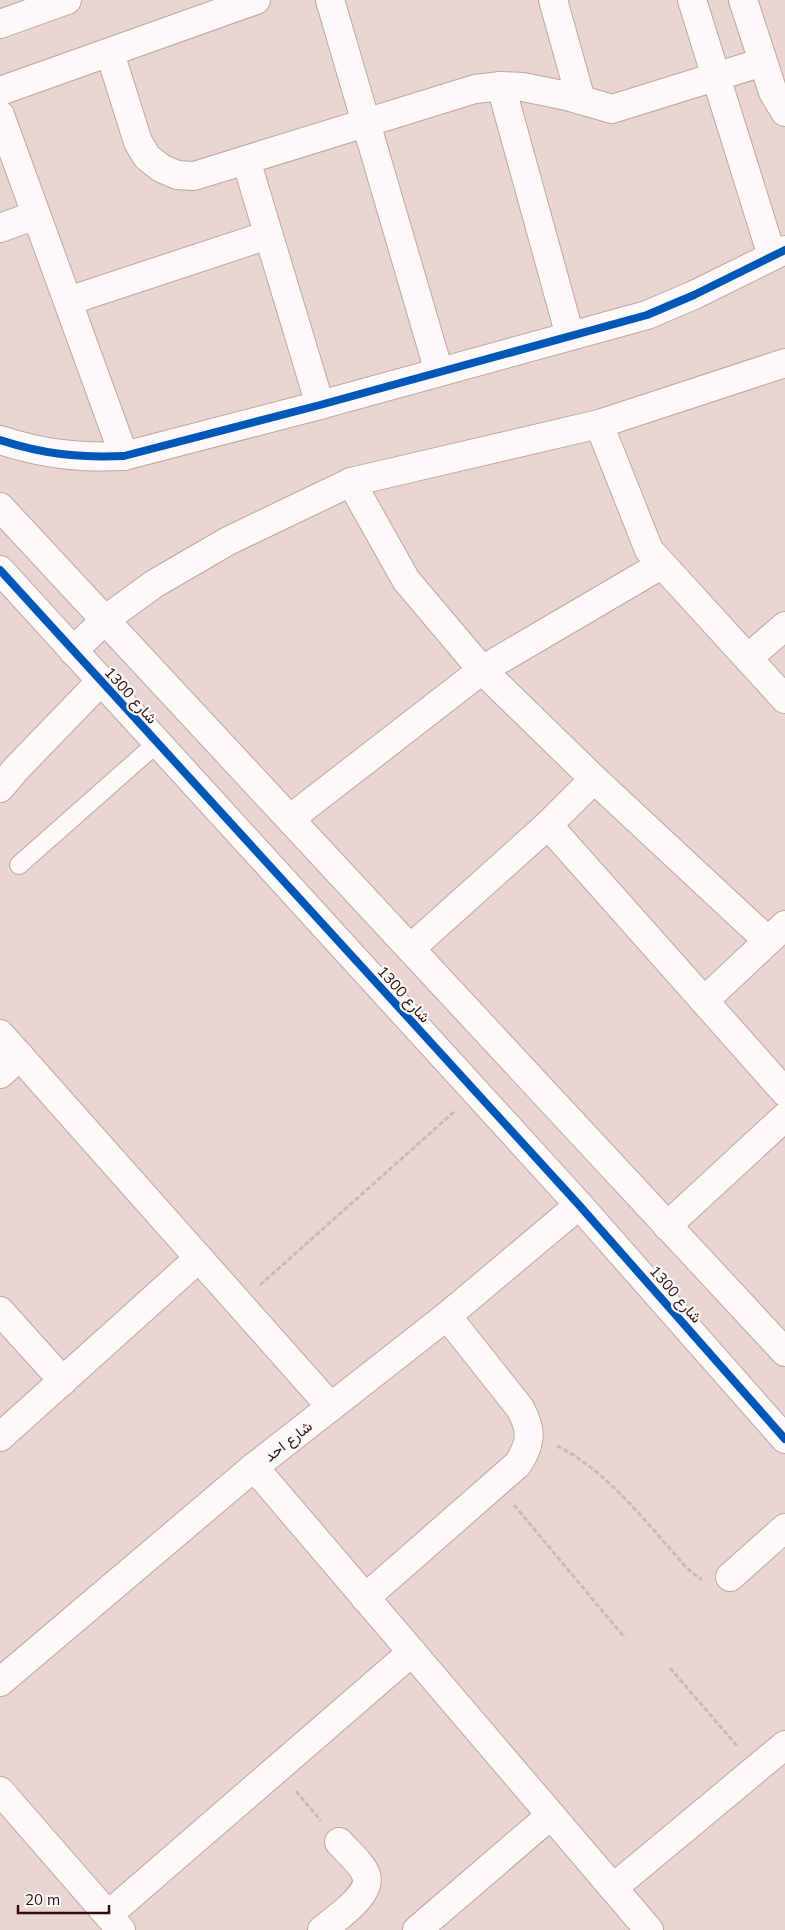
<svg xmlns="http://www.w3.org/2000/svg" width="785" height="1930" font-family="Mulish,Vazirmatn,sans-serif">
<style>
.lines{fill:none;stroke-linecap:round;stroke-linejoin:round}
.lane-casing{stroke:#bfa6a2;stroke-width:20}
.street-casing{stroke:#bfa6a2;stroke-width:30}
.path{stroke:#c5bbba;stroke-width:3;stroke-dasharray:5 2.5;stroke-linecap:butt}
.lane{stroke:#fcf9f8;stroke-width:18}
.street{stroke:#fcf9f8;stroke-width:28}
.cycleway-casing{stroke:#f9f9f9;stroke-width:11}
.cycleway{stroke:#0057b8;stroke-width:8}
.labels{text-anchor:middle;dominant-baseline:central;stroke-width:4.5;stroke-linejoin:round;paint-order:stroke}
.street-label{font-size:15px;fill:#2f0f0a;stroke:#f9f9f9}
</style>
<rect width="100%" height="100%" fill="#ead5d2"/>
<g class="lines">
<defs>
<path id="lane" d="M19,865L157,743"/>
<g id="street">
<path d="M330,0L439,372"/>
<path d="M553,0L581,100"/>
<path d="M692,0L772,256"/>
<path d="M743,0L773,92L785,112"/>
<path d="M0,24L67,0"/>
<path d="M110,53L138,142L147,157L161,168L177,175L194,176L475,89L501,86L523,87L567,96L612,109L763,62"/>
<path d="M501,86L570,336"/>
<path d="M0,91L256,0"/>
<path d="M0,115L124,456"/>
<path d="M246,160L320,405"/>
<path d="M0,228L36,215"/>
<path d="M68,301L268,235"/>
<path d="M599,424L649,550L785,699"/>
<path d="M0,440C43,454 79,458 124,456L320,405L647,315L694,295L785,250"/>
<path d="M351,482L406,580L482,670L594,779L768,941"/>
<path d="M0,507L785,1352"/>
<path d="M0,570L579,1205L785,1439"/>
<path d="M73,651L106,619L154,584L228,541L351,482L599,424L785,363"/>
<path d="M748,658L785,626"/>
<path d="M0,788L16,769L100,682"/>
<path d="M291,818L482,670L661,565"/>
<path d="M548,825L785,1092"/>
<path d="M411,948L548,825L594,779"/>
<path d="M704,1001L785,925"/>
<path d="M0,1034L331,1407"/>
<path d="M0,1074L20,1056"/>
<path d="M667,1226L785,1117"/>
<path d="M0,1311L63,1381"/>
<path d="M0,1437L199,1258"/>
<path d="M254,1467L649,1930"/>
<path d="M730,1577L785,1528"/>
<path d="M365,1598L518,1464C532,1442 532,1430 520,1408L447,1316"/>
<path d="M0,1682L254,1467L447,1316L579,1205"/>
<path d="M0,1791L121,1930"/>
<path d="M613,1888L785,1745"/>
<path d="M108,1915L412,1652"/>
<path d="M322,1930C335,1919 373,1894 366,1875C363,1865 346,1850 339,1842"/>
<path d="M417,1930L551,1815"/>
</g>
</defs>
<use href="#lane" class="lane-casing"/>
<use href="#street" class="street-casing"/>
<g class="path">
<path d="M260,1285L455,1111"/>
<path d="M557,1446C607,1470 649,1526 686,1567L699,1578L702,1579"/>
<path d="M514,1505L625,1638"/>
<path d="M670,1668L738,1747"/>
<path d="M296,1791L321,1821"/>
</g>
<use href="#lane" class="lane"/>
<use href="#street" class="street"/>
<defs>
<g id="cycleway">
<path d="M0,440C43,454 79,458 124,456L320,405L647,315L694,295L785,250"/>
<path d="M0,570L579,1205L785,1439"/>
</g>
</defs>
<use href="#cycleway" class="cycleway-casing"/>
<use href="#cycleway" class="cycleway"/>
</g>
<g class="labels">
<g class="street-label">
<text transform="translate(131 695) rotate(48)">شارع 1300</text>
<text transform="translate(404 994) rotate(48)">شارع 1300</text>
<text transform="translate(676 1294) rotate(49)">شارع 1300</text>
<text transform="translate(288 1441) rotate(-38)">شارع احد</text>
</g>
</g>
<path d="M18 1905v8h91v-8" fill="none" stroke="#2f0f0a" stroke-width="2.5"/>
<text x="25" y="1905" font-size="15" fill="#2f0f0a" stroke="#f9f9f9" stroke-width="4" paint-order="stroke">20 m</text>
</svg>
